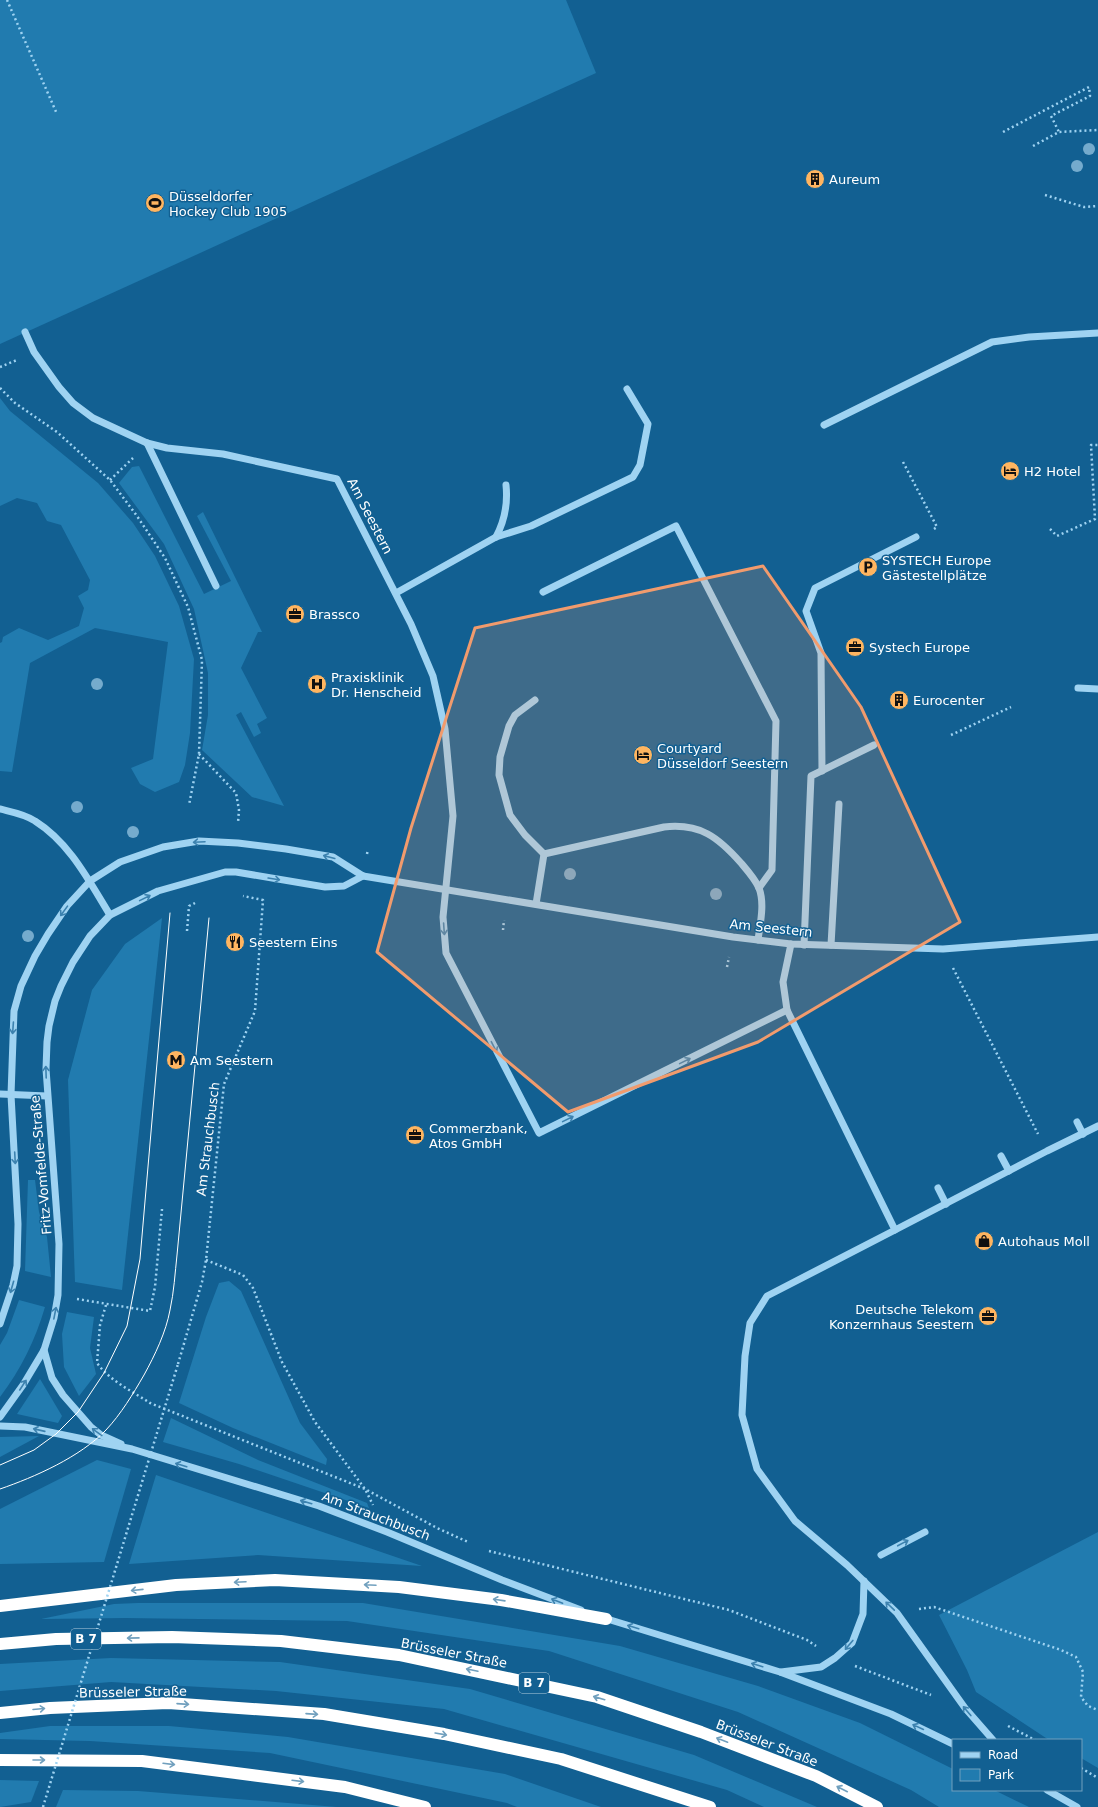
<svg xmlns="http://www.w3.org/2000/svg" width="1098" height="1807" font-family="'DejaVu Sans',sans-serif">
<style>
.green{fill:#217baf}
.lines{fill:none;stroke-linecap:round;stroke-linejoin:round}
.path{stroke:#9fd3f2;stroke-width:2.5;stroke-dasharray:2 3;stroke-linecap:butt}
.minor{stroke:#9fd3f2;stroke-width:7}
.highway{stroke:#fff;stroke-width:12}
.tram{stroke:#fff;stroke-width:1}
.path-bridge{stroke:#9fd3f2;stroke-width:2.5;stroke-dasharray:2 3;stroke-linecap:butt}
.tree{fill:#75abcd}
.oneway{stroke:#3c82af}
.oneway2{stroke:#71a0be}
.marked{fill:#f19b6d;fill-opacity:0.2;stroke:#f19b6d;stroke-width:3;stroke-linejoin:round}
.labels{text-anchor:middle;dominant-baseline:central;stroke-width:3;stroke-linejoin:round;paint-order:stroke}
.shield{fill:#126092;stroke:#b8cfde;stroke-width:1}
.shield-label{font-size:12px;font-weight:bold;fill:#fff}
.poi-label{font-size:13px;fill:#fff;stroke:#126092;text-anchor:start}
.street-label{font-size:13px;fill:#fff;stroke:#126092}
</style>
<rect width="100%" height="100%" fill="#126092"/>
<g class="green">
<path d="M0,0H566L596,73L0,344Z"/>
<path d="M0,398L10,411L98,483L133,523L155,556L179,606L194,659L190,733L185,765L179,782L155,792L140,784L131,768L153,759L168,642L95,628L30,663L12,772L0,771V643L2,642L3,637L19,628L48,640L79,626L84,608L78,596L88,590L90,580L61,525L47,521L37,503L17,498L0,506Z"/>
<path d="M139,466L204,594L231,581L197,516L203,512L262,632H258L241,668L267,718L257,724L261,733L254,737L241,712L236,715L284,806L252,797L202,750L208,715V673L194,609L164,544L119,483L132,467Z"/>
<path d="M162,918L122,1290L75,1282L68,1080L92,990L125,944Z"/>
<path d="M28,1180H35L39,1212L47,1237L51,1277L25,1271Z"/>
<path d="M229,1281L241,1291L300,1423L327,1459L326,1465L233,1428L179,1403L206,1317L219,1283Z"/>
<path d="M19,1300L45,1307C35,1341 21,1369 0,1397V1345L7,1333Z"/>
<path d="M67,1312L94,1317L90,1348L96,1374L79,1396L64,1367L62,1334Z"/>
<path d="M40,1379L62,1416L58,1423L17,1414Z"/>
<path d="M171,1418L258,1460L367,1503L369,1508L239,1464L163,1442Z"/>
<path d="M39,1436L0,1457V1437Z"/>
<path d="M97,1460L131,1469L104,1562L0,1564V1509Z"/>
<path d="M156,1475L422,1566L258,1555L129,1564Z"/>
<path d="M1098,1532V1768L1081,1758V1740H1049L976,1692L967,1670L939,1615Z"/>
<path d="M138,1603H363L620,1646L758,1686L860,1723L953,1769V1790H994L1029,1807H939L911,1790L738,1712L549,1651L347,1621L125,1618L41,1619L114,1604Z"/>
<path d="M111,1658L280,1662L470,1689L694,1755L817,1807H764L727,1790L444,1709L276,1691L111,1682L0,1691V1664Z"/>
<path d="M50,1726H169L288,1737L505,1774L601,1807H517L507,1803L270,1753L90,1741L0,1739V1733Z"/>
<path d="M0,1780L39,1781L31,1802L0,1807Z"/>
<path d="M63,1790L138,1791L337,1807H56Z"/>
</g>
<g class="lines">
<g class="path">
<path d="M7,0L57,114"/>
<path d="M1003,132L1089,87L1090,96L1051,116L1059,132"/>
<path d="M1033,146L1059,132L1098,130"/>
<path d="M1045,195L1084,207L1098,206"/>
<path d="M0,367L17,360"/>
<path d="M0,388L15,403L57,432L110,480L137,516L165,558L188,607L202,660L199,754L189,805"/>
<path d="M903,462L937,527L934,529"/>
<path d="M110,480L133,458"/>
<path d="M1050,529L1057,536L1095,519L1091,445H1098"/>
<path d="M951,735L1011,707"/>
<path d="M199,754L236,793L239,810L238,823"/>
<path d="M367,854L368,849"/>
<path d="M503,930L504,920"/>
<path d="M187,931L189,906L195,903"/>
<path d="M727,967L729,957"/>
<path d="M953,968L1038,1134"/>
<path d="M206,1260L243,1275L253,1288L282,1362L315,1422L365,1489L373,1505"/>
<path d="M77,1299L150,1311L155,1287L162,1209"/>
<path d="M106,1305L100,1325L97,1363C110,1381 132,1391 150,1403L365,1489L437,1528L468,1542"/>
<path d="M178,1364L202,1282L206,1260L224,1084L255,1011L263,900L243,896"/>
<path d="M489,1551L729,1610L807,1640L816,1646"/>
<path d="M919,1609L934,1607L1061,1650L1076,1657L1083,1672L1081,1697L1088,1706L1098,1710"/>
<path d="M855,1666L931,1695"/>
<path d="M1008,1726L1035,1740"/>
<path d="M1081,1768L1098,1778"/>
</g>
<g class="minor">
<path d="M25,332L34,352L59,387L73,403L93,418L147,443L167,448L223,454L337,479L411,624L433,676L445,729L453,816L443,917L446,953L539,1133L787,1010"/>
<path d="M824,425L992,342L1029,337L1098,333"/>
<path d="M147,443L216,586"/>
<path d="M496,537C505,520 508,504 506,485"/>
<path d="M543,592L676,526L776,721L772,870L759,888"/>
<path d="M396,593L496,537L531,526L633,477L640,465L648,424L627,389"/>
<path d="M1078,688L1098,689"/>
<path d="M535,700L515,715L509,726L500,757L499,775L510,815L525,835L544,854"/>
<path d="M822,771L821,653L806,611L815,588L916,537"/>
<path d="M0,809C12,812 25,814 35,821C70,843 89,881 110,915"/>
<path d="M536,904L544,854L664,827C700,823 718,837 741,863C747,870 755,879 759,888C765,904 760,924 758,940"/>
<path d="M791,944L783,982L787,1010L895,1230L767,1296L750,1323L745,1356L742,1415L757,1469L795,1521L847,1565L897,1613L965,1708L993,1740"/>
<path d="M804,945L811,776L874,745"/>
<path d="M831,945L839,804"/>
<path d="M0,1094L47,1096"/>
<path d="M1077,1122L1083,1134"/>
<path d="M1001,1156L1009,1171"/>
<path d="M938,1188L946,1204"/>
<path d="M895,1230L1047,1151L1098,1126"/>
<path d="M0,1324L13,1285L17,1266L18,1224L11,1095L14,1011L21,986L35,956L48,934L67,906L90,881L120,862L163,847L199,841L238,843L286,849L333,857L363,876L733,937L791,944L943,949L1098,937"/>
<path d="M44,1350L52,1378L63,1395L91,1427L101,1435L121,1444"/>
<path d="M0,1417L23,1385L44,1350L54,1318L58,1295L59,1244L46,1069L47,1042L49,1026L55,1001L61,986L73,962L90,936L110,915L158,891L225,872H236L325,887L344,886L363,876"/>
<path d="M0,1426L25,1427L132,1449L319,1506L387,1532L502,1580L581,1610"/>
<path d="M881,1555L925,1532"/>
<path d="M604,1618L780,1672L891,1714L953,1744"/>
<path d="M781,1672L821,1667L835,1658L852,1643L863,1614L864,1581"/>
<path d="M1047,1790L1077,1807"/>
</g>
<g class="highway">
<path d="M0,1606L176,1585L275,1580L399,1587L501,1600L606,1619"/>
<path d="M0,1644L56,1639L172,1637L281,1641L399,1655L597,1697L701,1732L816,1776L877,1807"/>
<path d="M0,1713L50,1708L168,1703L324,1714L444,1734L561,1759L710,1807"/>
<path d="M0,1760L142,1761L345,1787L425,1807"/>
</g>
<g class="tram">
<path d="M0,1465L34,1450L56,1434L78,1412L104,1373L127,1326L140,1259L170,913"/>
<path d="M0,1489C35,1477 80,1457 106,1430C121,1414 133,1394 144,1375C155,1355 166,1332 170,1310C174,1292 175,1273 177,1255L209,918"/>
</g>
<path class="path-bridge" d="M43,1807L178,1364"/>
</g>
<g class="tree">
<circle cx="1089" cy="149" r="6"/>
<circle cx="1077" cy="166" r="6"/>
<circle cx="97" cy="684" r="6"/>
<circle cx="77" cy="807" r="6"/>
<circle cx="133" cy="832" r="6"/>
<circle cx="570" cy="874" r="6"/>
<circle cx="716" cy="894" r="6"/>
<circle cx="28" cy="936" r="6"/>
</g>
<defs><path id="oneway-shaft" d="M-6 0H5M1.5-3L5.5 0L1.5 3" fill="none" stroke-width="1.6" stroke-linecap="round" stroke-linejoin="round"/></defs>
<g class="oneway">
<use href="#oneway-shaft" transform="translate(199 842) rotate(177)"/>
<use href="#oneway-shaft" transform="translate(329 857) rotate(-165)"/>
<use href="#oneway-shaft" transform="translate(274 879) rotate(9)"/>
<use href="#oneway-shaft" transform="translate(145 898) rotate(-26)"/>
<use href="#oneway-shaft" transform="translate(64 911) rotate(126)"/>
<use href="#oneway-shaft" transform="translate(444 929) rotate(86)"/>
<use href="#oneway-shaft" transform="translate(13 1028) rotate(94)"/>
<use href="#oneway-shaft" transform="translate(494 1047) rotate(63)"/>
<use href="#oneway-shaft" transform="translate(685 1061) rotate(-26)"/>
<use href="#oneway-shaft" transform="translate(46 1072) rotate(-92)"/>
<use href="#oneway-shaft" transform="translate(568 1119) rotate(-26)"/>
<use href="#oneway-shaft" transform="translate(15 1158) rotate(87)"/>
<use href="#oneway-shaft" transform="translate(12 1287) rotate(106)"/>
<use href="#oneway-shaft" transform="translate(55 1313) rotate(-79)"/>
<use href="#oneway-shaft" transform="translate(23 1385) rotate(-57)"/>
<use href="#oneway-shaft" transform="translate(39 1430) rotate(-167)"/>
<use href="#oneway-shaft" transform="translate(97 1432) rotate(-144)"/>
<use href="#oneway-shaft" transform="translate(181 1465) rotate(-163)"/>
<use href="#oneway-shaft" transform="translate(306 1502) rotate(-164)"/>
<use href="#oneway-shaft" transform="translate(903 1543) rotate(-28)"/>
<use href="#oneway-shaft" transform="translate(557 1601) rotate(-159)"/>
<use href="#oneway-shaft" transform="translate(890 1606) rotate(-136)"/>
<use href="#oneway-shaft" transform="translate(633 1627) rotate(-163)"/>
<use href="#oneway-shaft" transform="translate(849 1645) rotate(130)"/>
<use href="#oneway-shaft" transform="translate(757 1665) rotate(-163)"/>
<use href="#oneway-shaft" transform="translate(967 1711) rotate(-130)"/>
<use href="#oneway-shaft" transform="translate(918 1727) rotate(-155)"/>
</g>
<g class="oneway2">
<use href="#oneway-shaft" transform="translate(240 1582) rotate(177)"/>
<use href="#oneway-shaft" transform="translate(370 1585) rotate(-177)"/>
<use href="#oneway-shaft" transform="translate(137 1590) rotate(174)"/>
<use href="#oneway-shaft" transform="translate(499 1600) rotate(-172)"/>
<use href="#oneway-shaft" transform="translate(133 1638) rotate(179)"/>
<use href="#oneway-shaft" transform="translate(472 1670) rotate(-168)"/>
<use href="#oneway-shaft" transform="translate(599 1698) rotate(-164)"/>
<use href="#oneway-shaft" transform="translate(183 1704) rotate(4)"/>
<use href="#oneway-shaft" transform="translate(39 1709) rotate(-5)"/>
<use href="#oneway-shaft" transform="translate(312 1714) rotate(4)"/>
<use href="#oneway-shaft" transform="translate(441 1734) rotate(10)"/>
<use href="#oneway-shaft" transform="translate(722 1740) rotate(-159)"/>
<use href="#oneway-shaft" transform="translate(39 1760)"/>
<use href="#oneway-shaft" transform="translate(169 1764) rotate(7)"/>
<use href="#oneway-shaft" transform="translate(298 1781) rotate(7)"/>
<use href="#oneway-shaft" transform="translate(842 1789) rotate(-153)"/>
</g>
<path class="marked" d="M763,566L861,707L960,922L758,1042L568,1112L377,952L411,828L475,628Z"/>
<defs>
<symbol id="building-disc" viewBox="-11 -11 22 22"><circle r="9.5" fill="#ffb560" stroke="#126092"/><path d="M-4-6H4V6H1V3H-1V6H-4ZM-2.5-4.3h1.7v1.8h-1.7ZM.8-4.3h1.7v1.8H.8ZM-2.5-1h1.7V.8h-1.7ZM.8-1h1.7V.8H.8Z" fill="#111"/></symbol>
<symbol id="stadium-disc" viewBox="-11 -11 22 22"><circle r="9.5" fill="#ffb560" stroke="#126092"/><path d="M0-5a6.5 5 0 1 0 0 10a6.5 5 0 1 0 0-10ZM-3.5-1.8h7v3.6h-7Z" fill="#111"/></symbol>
<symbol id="hotel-disc" viewBox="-11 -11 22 22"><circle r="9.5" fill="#ffb560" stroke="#126092"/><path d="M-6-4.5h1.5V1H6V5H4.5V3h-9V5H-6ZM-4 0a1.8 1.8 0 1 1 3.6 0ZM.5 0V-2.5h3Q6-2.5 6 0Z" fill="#111"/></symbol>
<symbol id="parking-disc" viewBox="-11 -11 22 22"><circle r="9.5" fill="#ffb560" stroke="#126092"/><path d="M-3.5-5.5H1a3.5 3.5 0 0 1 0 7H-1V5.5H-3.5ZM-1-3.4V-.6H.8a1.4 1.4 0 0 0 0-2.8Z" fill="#111"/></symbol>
<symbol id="office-disc" viewBox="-11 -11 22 22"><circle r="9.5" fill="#ffb560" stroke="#126092"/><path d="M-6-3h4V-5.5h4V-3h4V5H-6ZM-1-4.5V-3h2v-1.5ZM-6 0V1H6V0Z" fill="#111"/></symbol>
<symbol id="hospital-disc" viewBox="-11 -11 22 22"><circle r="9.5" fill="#ffb560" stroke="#126092"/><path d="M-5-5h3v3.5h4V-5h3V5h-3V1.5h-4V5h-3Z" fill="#111"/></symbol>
<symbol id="restaurant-disc" viewBox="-11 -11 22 22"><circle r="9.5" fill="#ffb560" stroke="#126092"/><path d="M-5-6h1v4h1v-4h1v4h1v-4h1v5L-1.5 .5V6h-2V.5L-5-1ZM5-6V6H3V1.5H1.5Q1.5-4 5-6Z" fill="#111"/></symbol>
<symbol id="metro-disc" viewBox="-11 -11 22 22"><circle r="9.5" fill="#ffb560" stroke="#126092"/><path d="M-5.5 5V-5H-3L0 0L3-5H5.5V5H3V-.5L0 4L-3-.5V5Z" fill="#111"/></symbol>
<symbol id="shop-disc" viewBox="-11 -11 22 22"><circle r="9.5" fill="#ffb560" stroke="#126092"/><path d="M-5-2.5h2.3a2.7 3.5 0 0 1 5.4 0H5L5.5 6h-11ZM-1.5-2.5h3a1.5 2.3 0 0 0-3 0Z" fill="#111"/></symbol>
</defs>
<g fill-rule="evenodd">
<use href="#building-disc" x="804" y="168" width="22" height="22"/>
<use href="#stadium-disc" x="144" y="192" width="22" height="22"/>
<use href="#hotel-disc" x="999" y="460" width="22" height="22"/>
<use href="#parking-disc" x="857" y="556" width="22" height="22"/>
<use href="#office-disc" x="284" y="603" width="22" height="22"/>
<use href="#office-disc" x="844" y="636" width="22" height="22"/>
<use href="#hospital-disc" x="306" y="673" width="22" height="22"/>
<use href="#building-disc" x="888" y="689" width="22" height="22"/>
<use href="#hotel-disc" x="632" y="744" width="22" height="22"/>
<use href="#restaurant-disc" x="224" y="931" width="22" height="22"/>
<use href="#metro-disc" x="165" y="1049" width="22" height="22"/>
<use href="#office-disc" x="404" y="1124" width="22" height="22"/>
<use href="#shop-disc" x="973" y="1230" width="22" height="22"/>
<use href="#office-disc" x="977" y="1305" width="22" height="22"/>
</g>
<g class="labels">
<g class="shield">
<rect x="71" y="1629" width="30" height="20" rx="3"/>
<rect x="519" y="1673" width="30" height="20" rx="3"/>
</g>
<g class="shield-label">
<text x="86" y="1639">B 7</text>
<text x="534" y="1683">B 7</text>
</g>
<g class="poi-label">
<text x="829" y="179">Aureum</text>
<text x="169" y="196">Düsseldorfer<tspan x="169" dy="15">Hockey Club 1905</tspan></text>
<text x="1024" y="471">H2 Hotel</text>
<text x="882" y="560">SYSTECH Europe<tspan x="882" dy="15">Gästestellplätze</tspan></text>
<text x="309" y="614">Brassco</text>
<text x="869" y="647">Systech Europe</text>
<text x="331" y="677">Praxisklinik<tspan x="331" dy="15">Dr. Henscheid</tspan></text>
<text x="913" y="700">Eurocenter</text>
<text x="657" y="748">Courtyard<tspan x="657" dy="15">Düsseldorf Seestern</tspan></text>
<text x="249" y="942">Seestern Eins</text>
<text x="190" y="1060">Am Seestern</text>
<text x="429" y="1128">Commerzbank,<tspan x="429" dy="15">Atos GmbH</tspan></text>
<text x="998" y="1241">Autohaus Moll</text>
<text x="974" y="1309" text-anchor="end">Deutsche Telekom<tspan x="974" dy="15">Konzernhaus Seestern</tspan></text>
</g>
<g class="street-label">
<text transform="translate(370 516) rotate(63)">Am Seestern</text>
<text transform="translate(771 928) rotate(6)">Am Seestern</text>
<text transform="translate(208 1139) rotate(-83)">Am Strauchbusch</text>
<text transform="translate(41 1165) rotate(-95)">Fritz-Vomfelde-Straße</text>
<text transform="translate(376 1516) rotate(21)">Am Strauchbusch</text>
<text transform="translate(454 1653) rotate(11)">Brüsseler Straße</text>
<text transform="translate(133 1692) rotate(-1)">Brüsseler Straße</text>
<text transform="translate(767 1743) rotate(21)">Brüsseler Straße</text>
</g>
</g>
<rect x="952" y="1739" width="130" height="52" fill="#126092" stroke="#71a0be"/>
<rect x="960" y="1752" width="20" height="6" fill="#9fd3f2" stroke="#71a0be"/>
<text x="988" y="1759" font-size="12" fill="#ffffff">Road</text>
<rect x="960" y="1769" width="20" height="12" fill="#217baf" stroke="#71a0be"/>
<text x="988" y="1779" font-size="12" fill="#ffffff">Park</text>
</svg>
